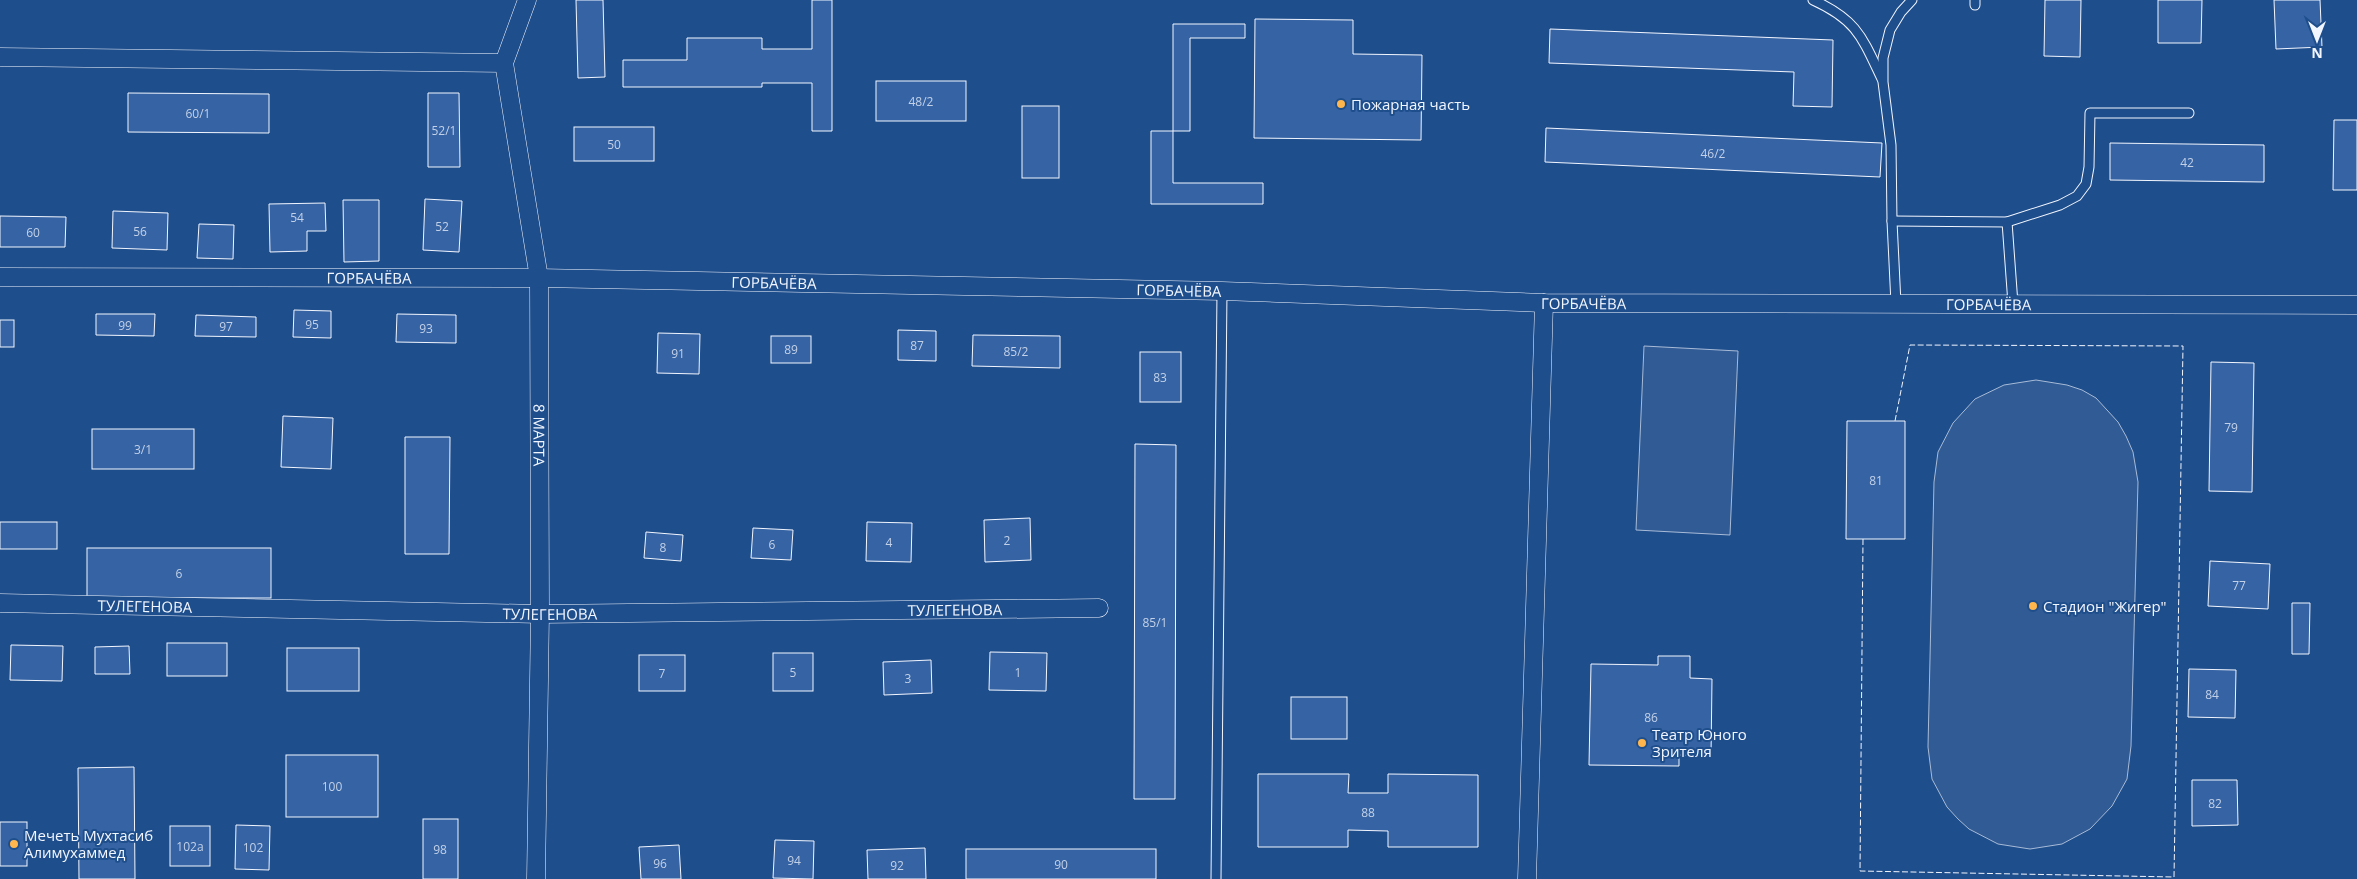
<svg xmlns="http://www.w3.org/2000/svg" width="2357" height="879" font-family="'Open Sans',sans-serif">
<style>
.built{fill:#305b95;stroke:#a8bbd7}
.building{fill:#3563a3;stroke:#f2f6ff}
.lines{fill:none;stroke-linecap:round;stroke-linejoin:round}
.service-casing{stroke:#f2f6ff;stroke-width:11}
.minor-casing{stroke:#f2f6ff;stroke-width:19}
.service{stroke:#1f4e8c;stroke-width:9}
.minor{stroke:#1f4e8c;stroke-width:18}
.fence{stroke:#f2f6ff;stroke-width:1;stroke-dasharray:6 2.5;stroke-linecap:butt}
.poi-dot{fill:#ffb74d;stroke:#1f4e8c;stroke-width:2}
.labels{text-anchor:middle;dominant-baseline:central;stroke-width:4;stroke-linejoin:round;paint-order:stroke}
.number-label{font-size:12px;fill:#c3d1e8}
.poi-label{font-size:15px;fill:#f2f6ff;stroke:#1f4e8c;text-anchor:start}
.street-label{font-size:15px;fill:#f2f6ff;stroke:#1f4e8c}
</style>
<rect width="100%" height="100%" fill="#1f4e8c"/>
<g class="built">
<path d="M1644,346L1738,351L1730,535L1636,530Z"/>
<path d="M2036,380L2067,385L2082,390L2096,398L2118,422L2126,436L2133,452L2138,482L2131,746L2127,779L2112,806L2090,829L2062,844L2030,849L1998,844L1969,829L1958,819L1947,807L1932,779L1928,747L1934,482L1938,452L1953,423L1975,399L2004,385Z"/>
</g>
<g class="building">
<path d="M576,0H603L605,77L578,78Z"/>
<path d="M812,0H832V131H812V83H762V87H623V60H687V38H762V49H812Z"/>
<path d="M2045,0H2081L2080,57L2044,56Z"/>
<path d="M2158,0H2202L2201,43H2158Z"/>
<path d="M2274,0H2320L2322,47L2276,49Z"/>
<path d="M1255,19L1353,20V54L1422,55L1421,140L1254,138Z"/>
<path d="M1173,24H1245V38H1190V131H1173Z"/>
<path d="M1550,29L1833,40L1832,107L1793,106L1794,72L1549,63Z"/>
<rect x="876" y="81" width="90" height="40"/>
<path d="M128,93L269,94V133L128,132Z"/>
<path d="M428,93H459L460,167H428Z"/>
<rect x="1022" y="106" width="37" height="72"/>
<path d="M2334,120H2357V190H2333Z"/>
<rect x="574" y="127" width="80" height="34"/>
<path d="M1546,128L1882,143L1880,177L1545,162Z"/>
<path d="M1151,131H1173V183H1263V204H1151Z"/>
<path d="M2110,143L2264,145V182L2110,180Z"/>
<path d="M425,199L462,201L459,252L423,250Z"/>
<path d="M343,200H379V261L344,262Z"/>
<path d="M325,203L326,231H307V251L270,252L269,204Z"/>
<path d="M113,211L168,213L167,250L112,248Z"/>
<path d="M0,216L66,217L65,247H0Z"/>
<path d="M199,224L234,225L233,259L197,258Z"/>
<path d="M294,310L331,311V338L293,337Z"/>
<path d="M96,314H155L154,336L96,335Z"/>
<path d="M397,314L456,315V343L396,342Z"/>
<path d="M196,315L256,317V337L195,336Z"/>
<rect x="0" y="320" width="14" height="27"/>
<path d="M898,330L936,331V361L898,360Z"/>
<path d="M658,333L700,334L699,374L657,373Z"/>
<path d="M973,335L1060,336V368L972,366Z"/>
<rect x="771" y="336" width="40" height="27"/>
<rect x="1140" y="352" width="41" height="50"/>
<path d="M2211,362L2254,363L2252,492L2209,491Z"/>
<path d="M283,416L333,418L331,469L281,467Z"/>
<path d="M1847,421H1905V539H1846Z"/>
<rect x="92" y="429" width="102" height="40"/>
<path d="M405,437H450L449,554H405Z"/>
<path d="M1135,444L1176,445L1175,799H1134Z"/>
<path d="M1030,518L1031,560L985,562L984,520Z"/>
<rect x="0" y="522" width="57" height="27"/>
<path d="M867,522L912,523L911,562L866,561Z"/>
<path d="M753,528L793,530L791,560L751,558Z"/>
<path d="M646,532L683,535L681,561L644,558Z"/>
<rect x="87" y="548" width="184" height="50"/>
<path d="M2210,561L2270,564L2268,609L2208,606Z"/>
<path d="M2292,603H2310L2309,654H2292Z"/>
<rect x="167" y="643" width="60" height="33"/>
<path d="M11,645L63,646L62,681L10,680Z"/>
<path d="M129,646L130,674H95V647Z"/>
<rect x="287" y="648" width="72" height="43"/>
<path d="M990,652L1047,653L1046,691L989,690Z"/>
<rect x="773" y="653" width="40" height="38"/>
<rect x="639" y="655" width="46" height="36"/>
<path d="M1658,656H1690V678L1712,679L1711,756L1679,755V766L1589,765L1591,664L1658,665Z"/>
<path d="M931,660L932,693L884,695L883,662Z"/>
<path d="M2189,669L2236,670L2235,718L2188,717Z"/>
<rect x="1291" y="697" width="56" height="42"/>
<rect x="286" y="755" width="92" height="62"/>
<path d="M134,767L135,879H79L78,768Z"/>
<path d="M1258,774H1349L1348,793H1388V774L1478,775V847H1388V831L1348,830V847H1258Z"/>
<path d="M2192,780H2237L2238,825L2192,826Z"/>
<rect x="423" y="819" width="35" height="60"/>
<rect x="0" y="822" width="27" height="44"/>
<path d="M236,825L270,826L269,870L235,869Z"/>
<rect x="170" y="826" width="40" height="40"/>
<path d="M775,840L814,841L813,879L773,878Z"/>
<path d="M679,845L681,879H641L639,847Z"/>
<path d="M925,848L926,879H868L867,850Z"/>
<rect x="966" y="849" width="190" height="30"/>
</g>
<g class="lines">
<defs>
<g id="service">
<path d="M1813,0C1857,20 1862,37 1882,79"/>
<path d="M1975,5V0"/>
<path d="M1892,221L2007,222L2060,205L2077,196L2086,184L2089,167L2090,113H2189"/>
<path d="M2007,222L2013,304"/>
<path d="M1896,304L1892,221L1891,145L1883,82V58L1890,30L1901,12L1912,0"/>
<path d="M1216,879L1222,291"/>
</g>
<g id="minor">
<path id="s1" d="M527,0L504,63L539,278L540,614L536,879"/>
<path d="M0,57L504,63"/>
<path id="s2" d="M0,277L539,278L1222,291L1544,303L2357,305"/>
<path id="s3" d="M0,603L540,614L1099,608"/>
<path d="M1527,879L1544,303"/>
</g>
</defs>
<use href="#service" class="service-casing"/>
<use href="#minor" class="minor-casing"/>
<use href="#service" class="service"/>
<use href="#minor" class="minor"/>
<path class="fence" d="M1863,539L1860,871L2174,877L2183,346L1910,345L1895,421"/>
</g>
<g class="poi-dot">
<circle cx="1341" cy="104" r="5"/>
<circle cx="2033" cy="606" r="5"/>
<circle cx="1642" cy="743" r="5"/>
<circle cx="14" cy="844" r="5"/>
</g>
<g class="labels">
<g class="number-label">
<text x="921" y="101">48/2</text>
<text x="198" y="113">60/1</text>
<text x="444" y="130">52/1</text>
<text x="614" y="144">50</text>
<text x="1713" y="153">46/2</text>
<text x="2187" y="162">42</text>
<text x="297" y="217">54</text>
<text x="442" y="226">52</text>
<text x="140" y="231">56</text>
<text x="33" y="232">60</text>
<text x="312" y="324">95</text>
<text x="125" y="325">99</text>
<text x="226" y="326">97</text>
<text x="426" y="328">93</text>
<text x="917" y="345">87</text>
<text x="791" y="349">89</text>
<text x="1016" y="351">85/2</text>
<text x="678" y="353">91</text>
<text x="1160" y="377">83</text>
<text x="2231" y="427">79</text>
<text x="143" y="449">3/1</text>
<text x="1876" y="480">81</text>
<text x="1007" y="540">2</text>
<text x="889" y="542">4</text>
<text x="772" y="544">6</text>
<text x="663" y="547">8</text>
<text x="179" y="573">6</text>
<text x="2239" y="585">77</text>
<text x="1155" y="622">85/1</text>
<text x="793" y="672">5</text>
<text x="1018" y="672">1</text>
<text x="662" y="673">7</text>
<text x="908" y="678">3</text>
<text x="2212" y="694">84</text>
<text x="1651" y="717">86</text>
<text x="332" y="786">100</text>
<text x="2215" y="803">82</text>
<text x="1368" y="812">88</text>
<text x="190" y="846">102а</text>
<text x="253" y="847">102</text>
<text x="440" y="849">98</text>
<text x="794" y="860">94</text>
<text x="660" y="863">96</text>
<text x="1061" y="864">90</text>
<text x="897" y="865">92</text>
</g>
<g class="poi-label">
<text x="1351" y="104">Пожарная часть</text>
<text x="2043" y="606">Стадион "Жигер"</text>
<text x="1652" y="734">Театр Юного<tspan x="1652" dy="17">Зрителя</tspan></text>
<text x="24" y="835">Мечеть Мухтасиб<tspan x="24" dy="17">Алимухаммед</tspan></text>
</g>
<g class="street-label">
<text stroke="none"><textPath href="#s2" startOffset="369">ГОРБАЧЁВА</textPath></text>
<text stroke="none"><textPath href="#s2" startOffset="774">ГОРБАЧЁВА</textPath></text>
<text stroke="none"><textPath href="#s2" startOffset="1179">ГОРБАЧЁВА</textPath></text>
<text stroke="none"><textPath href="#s2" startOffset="1584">ГОРБАЧЁВА</textPath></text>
<text stroke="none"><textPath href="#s2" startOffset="1989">ГОРБАЧЁВА</textPath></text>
<text stroke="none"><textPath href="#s1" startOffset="442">8 МАРТА</textPath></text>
<text stroke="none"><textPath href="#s3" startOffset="145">ТУЛЕГЕНОВА</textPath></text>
<text stroke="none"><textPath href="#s3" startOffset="955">ТУЛЕГЕНОВА</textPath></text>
<text stroke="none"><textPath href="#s3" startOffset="550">ТУЛЕГЕНОВА</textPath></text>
</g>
</g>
<g transform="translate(2317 40) rotate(180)" stroke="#1f4e8c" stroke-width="4" paint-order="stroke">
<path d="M0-4L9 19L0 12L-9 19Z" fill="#f2f6ff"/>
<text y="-8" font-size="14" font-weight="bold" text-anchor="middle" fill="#f2f6ff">N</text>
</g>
</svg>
